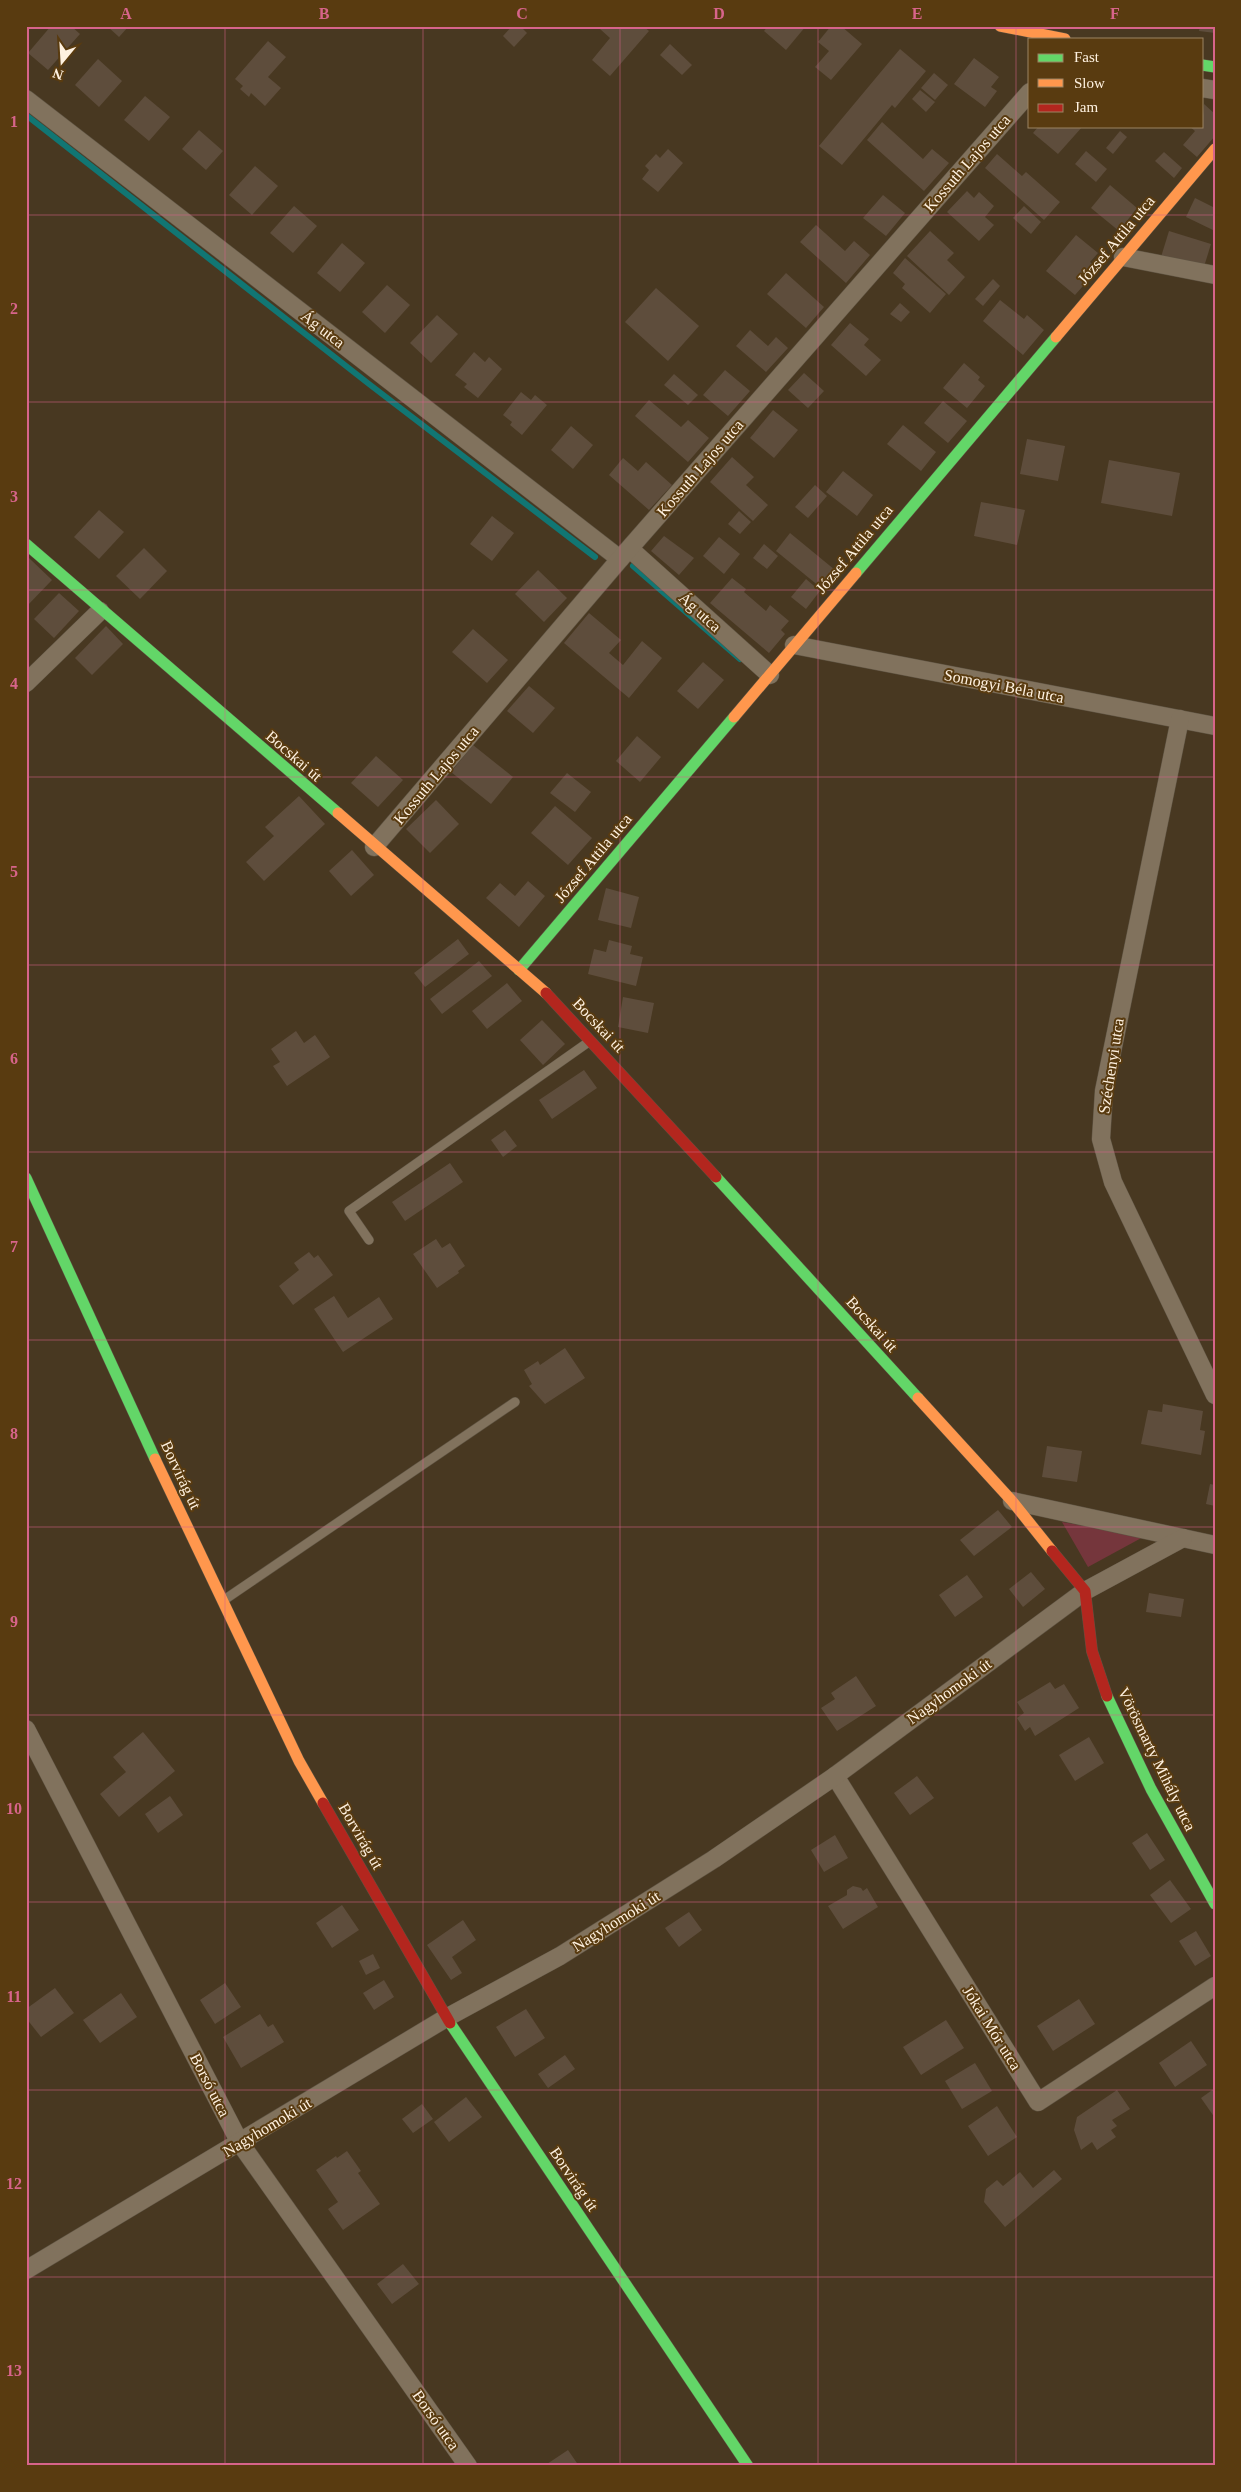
<svg xmlns="http://www.w3.org/2000/svg" width="1241" height="2492" font-family="Georgia,serif">
<style>
.green{fill:#75363c}
.lines{fill:none;stroke-linecap:round;stroke-linejoin:round}
.stream{stroke:#117673;stroke-width:6}
.building{fill:#5e4d3c}
.lane-casing{stroke:#5e5342;stroke-width:10}
.street-casing{stroke:#5e5342;stroke-width:19}
.fast-casing{stroke:#5e5342;stroke-width:12}
.slow-casing{stroke:#5e5342;stroke-width:12}
.jam-casing{stroke:#5e5342;stroke-width:12}
.lane{stroke:#81725d;stroke-width:9}
.street{stroke:#81725d;stroke-width:18}
.fast{stroke:#63d668;stroke-width:11}
.slow{stroke:#ff974d;stroke-width:11}
.jam{stroke:#b3261e;stroke-width:11}
.grid{fill:none;stroke:#d7648a;stroke-width:1;stroke-opacity:0.55}
.labels{text-anchor:middle;dominant-baseline:central;stroke-width:4;stroke-linejoin:round;paint-order:stroke}
.street-label{font-size:16px;fill:#fef1e0;stroke:#593b10}
.neatline{fill:none;stroke:#d7648a;stroke-width:2}
.grid-label{font-size:16px;text-anchor:middle;font-weight:bold;fill:#d7648a}
</style>
<rect width="100%" height="100%" fill="#483821"/>
<path class="green" d="M1062,1522L1145,1536L1088,1567Z"/>
<g class="lines">
<g class="stream">
<path d="M26,115L369,384L595,557"/>
<path d="M633,566L740,659"/>
</g>
</g>
<g class="building">
<path d="M51,26H71L80,34L48,70L28,53Z"/>
<path d="M107,26H129L119,37Z"/>
<path d="M512,26H520L527,33L514,47L503,36Z"/>
<path d="M603,26H643L649,31L610,76L592,60L610,38L600,29Z"/>
<path d="M768,26H806L786,50L764,31Z"/>
<path d="M831,26H841L862,44L831,80L815,67L829,51L818,42Z"/>
<path d="M1200,26H1215V33L1199,31Z"/>
<path d="M268,41L286,57L268,77L281,88L265,106L251,93L249,97L240,89L243,86L235,79Z"/>
<path d="M670,44L692,65L682,75L660,55Z"/>
<path d="M900,49L926,71L895,108L892,105L842,165L819,146Z"/>
<path d="M974,58L999,77L991,87L997,91L985,107L954,84Z"/>
<path d="M98,59L122,81L99,107L75,85Z"/>
<path d="M934,73L948,85L935,100L921,88Z"/>
<path d="M920,90L935,102L926,112L912,99Z"/>
<path d="M145,96L170,117L149,141L124,120Z"/>
<path d="M1204,104L1215,114V136L1197,157L1183,145L1195,131L1189,126H1202Z"/>
<path d="M882,122L923,159L932,149L949,163L924,191L867,140Z"/>
<path d="M1039,126H1083L1058,154L1033,133Z"/>
<path d="M199,130L223,151L206,170L182,149Z"/>
<path d="M1120,131L1127,137L1113,154L1106,148Z"/>
<path d="M668,149L683,163L658,192L642,179L649,170L645,166L656,154L660,158Z"/>
<path d="M1086,151L1107,169L1096,182L1075,164Z"/>
<path d="M1164,152L1182,168L1174,178L1155,161Z"/>
<path d="M997,154L1022,176L1026,172L1060,202L1044,220L985,168Z"/>
<path d="M255,166L278,186L252,215L229,195Z"/>
<path d="M1110,185L1137,208L1119,231L1091,208Z"/>
<path d="M967,191L974,198L979,192L994,206L985,217L994,225L979,241L947,212Z"/>
<path d="M883,195L905,213L886,236L863,218Z"/>
<path d="M1195,198L1215,208V231L1186,217Z"/>
<path d="M294,206L317,226L293,253L270,233Z"/>
<path d="M1024,206L1041,222L1031,234L1013,218Z"/>
<path d="M816,225L845,251L854,241L870,255L846,283L800,242Z"/>
<path d="M930,231L954,253L947,260L965,277L949,295L907,256Z"/>
<path d="M1169,231L1211,244L1203,270L1161,257Z"/>
<path d="M1076,235L1098,253L1090,262L1098,269L1075,295L1046,271Z"/>
<path d="M342,243L365,263L340,292L317,273Z"/>
<path d="M905,258L946,294L930,313L902,288L905,284L893,273Z"/>
<path d="M786,273L824,307L806,328L767,294Z"/>
<path d="M993,279L1000,286L983,306L975,299Z"/>
<path d="M387,285L410,305L385,333L362,312Z"/>
<path d="M656,288L699,326L668,361L625,322Z"/>
<path d="M1000,300L1024,319L1027,315L1044,330L1023,355L983,321Z"/>
<path d="M900,303L910,312L901,322L890,314Z"/>
<path d="M437,315L458,334L431,363L410,343Z"/>
<path d="M850,323L869,339L864,345L881,360L866,376L831,345Z"/>
<path d="M750,330L768,346L776,337L788,348L766,372L736,346Z"/>
<path d="M474,352L485,362L489,357L502,369L478,398L464,387L467,384L455,375Z"/>
<path d="M964,363L980,377L978,380L985,386L967,408L943,388Z"/>
<path d="M725,370L750,391L728,416L703,395Z"/>
<path d="M804,373L824,391L808,408L788,390Z"/>
<path d="M674,374L698,395L688,405L664,385Z"/>
<path d="M521,392L531,400L535,395L547,405L522,435L510,425L512,422L503,415Z"/>
<path d="M649,400L681,427L688,420L709,438L688,462L635,416Z"/>
<path d="M943,401L967,421L948,443L924,423Z"/>
<path d="M773,410L798,430L774,458L750,438Z"/>
<path d="M903,425L936,452L921,471L887,444Z"/>
<path d="M571,426L593,445L573,469L551,450Z"/>
<path d="M1027,439L1065,446L1058,481L1020,474Z"/>
<path d="M732,457L754,477L746,485L768,505L753,521L710,482Z"/>
<path d="M623,458L638,471L646,462L672,485L649,510L609,475Z"/>
<path d="M1109,460L1180,473L1172,516L1101,503Z"/>
<path d="M843,471L873,495L857,516L826,492Z"/>
<path d="M815,485L827,496L808,518L795,507Z"/>
<path d="M981,502L1025,510L1017,545L974,536Z"/>
<path d="M99,510L124,532L99,559L74,537Z"/>
<path d="M739,511L751,522L740,534L728,524Z"/>
<path d="M492,516L514,533L492,561L470,544Z"/>
<path d="M790,533L835,570L820,587L776,551Z"/>
<path d="M664,536L694,558L679,575L651,551Z"/>
<path d="M719,537L740,554L724,574L703,556Z"/>
<path d="M764,544L778,556L767,569L753,558Z"/>
<path d="M144,548L167,571L140,599L116,576Z"/>
<path d="M29,558L52,580L26,607V561Z"/>
<path d="M538,570L567,598L544,622L515,594Z"/>
<path d="M732,578L746,589L744,592L766,611L770,605L789,621L781,630L785,634L769,653L710,603Z"/>
<path d="M806,579L820,591L806,609L791,597Z"/>
<path d="M59,593L79,611L54,638L34,619Z"/>
<path d="M589,613L621,640L609,653L623,665L642,641L662,658L629,698L564,643Z"/>
<path d="M106,626L123,644L92,675L75,658Z"/>
<path d="M473,629L508,660L487,683L452,652Z"/>
<path d="M703,662L724,680L698,709L677,691Z"/>
<path d="M529,686L555,708L533,733L507,711Z"/>
<path d="M637,736L661,757L640,782L616,761Z"/>
<path d="M473,745L513,777L491,804L451,772Z"/>
<path d="M376,756L403,780L378,807L351,783Z"/>
<path d="M567,773L591,792L575,812L550,793Z"/>
<path d="M299,796L325,824L264,881L246,862L274,836L265,827Z"/>
<path d="M436,800L459,824L430,853L406,829Z"/>
<path d="M555,806L592,838L568,865L531,833Z"/>
<path d="M352,850L374,875L351,896L329,871Z"/>
<path d="M528,881L545,896L519,927L486,898L500,883L515,896Z"/>
<path d="M606,888L639,897L631,928L598,920Z"/>
<path d="M458,939L469,954L425,987L414,973Z"/>
<path d="M609,940L632,946L630,954L643,957L636,986L588,974L594,949L606,952Z"/>
<path d="M479,961L492,976L442,1014L430,999Z"/>
<path d="M507,983L522,1001L487,1029L472,1011Z"/>
<path d="M623,997L654,1003L648,1033L618,1027Z"/>
<path d="M542,1020L565,1044L543,1065L520,1040Z"/>
<path d="M296,1031L304,1043L315,1035L330,1057L287,1086L273,1066L280,1062L271,1049Z"/>
<path d="M584,1070L597,1088L552,1119L539,1100Z"/>
<path d="M505,1130L517,1146L503,1157L491,1140Z"/>
<path d="M450,1163L463,1182L405,1221L392,1202Z"/>
<path d="M436,1239L442,1248L450,1243L465,1266L458,1271L459,1273L437,1288L413,1254Z"/>
<path d="M309,1252L314,1258L318,1255L333,1275L293,1305L279,1286L299,1270L294,1263Z"/>
<path d="M334,1296L348,1318L379,1297L393,1319L343,1352L314,1309Z"/>
<path d="M565,1348L585,1378L545,1404L529,1386L532,1384L524,1370L538,1361L540,1365Z"/>
<path d="M1163,1404L1203,1411L1200,1430L1205,1431L1201,1455L1141,1444L1148,1410L1162,1412Z"/>
<path d="M1047,1446L1082,1451L1077,1482L1042,1477Z"/>
<path d="M1210,1484L1215,1485V1506L1206,1504Z"/>
<path d="M998,1510L1012,1527L974,1556L960,1540Z"/>
<path d="M1031,1572L1045,1589L1023,1607L1009,1589Z"/>
<path d="M967,1575L983,1597L955,1617L939,1595Z"/>
<path d="M1149,1593L1184,1599L1181,1617L1146,1612Z"/>
<path d="M856,1676L876,1706L837,1731L821,1708L835,1699L831,1693Z"/>
<path d="M1050,1682L1055,1689L1064,1684L1079,1708L1035,1736L1030,1727L1025,1731L1017,1718L1024,1713L1017,1702Z"/>
<path d="M143,1732L175,1771L119,1817L100,1794L126,1772L113,1757Z"/>
<path d="M1089,1737L1104,1763L1075,1781L1059,1755Z"/>
<path d="M917,1776L934,1798L910,1815L894,1793Z"/>
<path d="M170,1796L183,1815L158,1833L145,1814Z"/>
<path d="M1147,1833L1165,1860L1150,1870L1132,1843Z"/>
<path d="M835,1835L848,1858L824,1872L811,1850Z"/>
<path d="M1170,1880L1191,1909L1171,1923L1150,1895Z"/>
<path d="M853,1886L861,1888L863,1891L867,1888L878,1907L843,1929L828,1906L847,1895V1890Z"/>
<path d="M342,1905L359,1930L332,1948L316,1923Z"/>
<path d="M689,1912L702,1930L679,1947L665,1928Z"/>
<path d="M463,1920L476,1940L452,1957L462,1973L451,1980L427,1945Z"/>
<path d="M1196,1931L1211,1956L1195,1966L1179,1941Z"/>
<path d="M373,1954L380,1968L366,1975L359,1961Z"/>
<path d="M384,1980L394,1997L374,2010L363,1993Z"/>
<path d="M225,1983L241,2007L215,2024L200,2000Z"/>
<path d="M55,1988L74,2013L41,2037L26,2018V2009Z"/>
<path d="M121,1993L137,2017L100,2043L83,2020Z"/>
<path d="M1079,1999L1095,2024L1053,2051L1037,2026Z"/>
<path d="M526,2009L545,2038L515,2057L496,2027Z"/>
<path d="M260,2014L268,2027L273,2024L284,2042L241,2068L223,2037Z"/>
<path d="M946,2020L964,2048L921,2075L903,2047Z"/>
<path d="M1191,2041L1207,2065L1175,2087L1159,2063Z"/>
<path d="M565,2055L575,2069L548,2088L538,2074Z"/>
<path d="M975,2063L992,2091L962,2109L945,2081Z"/>
<path d="M1215,2088V2118L1201,2098Z"/>
<path d="M1117,2090L1130,2109L1112,2120L1117,2126L1111,2130L1116,2137L1097,2150L1092,2142L1081,2150L1074,2130L1077,2117Z"/>
<path d="M466,2097L482,2117L449,2142L434,2122Z"/>
<path d="M422,2104L433,2119L413,2133L402,2119Z"/>
<path d="M997,2106L1017,2137L988,2156L968,2126Z"/>
<path d="M347,2151L361,2171L358,2173L380,2204L343,2230L328,2209L338,2202L316,2170L336,2156L337,2158Z"/>
<path d="M1054,2170L1062,2179L1005,2227L984,2202L986,2189L997,2180L1003,2186L1020,2172L1033,2188Z"/>
<path d="M403,2264L419,2284L392,2304L377,2284Z"/>
<path d="M568,2450L579,2466H544Z"/>
</g>
<g class="lines">
<defs>
<g id="lane">
<path d="M369,1240L349,1211L590,1041"/>
<path d="M224,1600L515,1402"/>
</g>
<g id="street">
<path d="M1202,88L1215,90"/>
<path d="M26,99L620,559"/>
<path d="M1123,257L1215,275"/>
<path d="M630,549L770,675"/>
<path d="M794,645L1215,726"/>
<path d="M26,683L100,611"/>
<path d="M1180,719L1104,1091L1101,1139L1113,1182L1215,1395"/>
<path d="M374,847L620,559L1030,92"/>
<path d="M1012,1501L1215,1545"/>
<path d="M26,1729L240,2143L468,2466"/>
<path d="M835,1776L1038,2102L1215,1986"/>
<path d="M26,2270L446,2018L560,1956L714,1859L835,1776L1085,1591L1183,1538"/>
</g>
<g id="fast">
<path d="M1202,65L1215,67"/>
<path d="M26,544L338,813"/>
<path d="M856,573L1056,337"/>
<path d="M519,970L734,717"/>
<path d="M716,1177L918,1398"/>
<path d="M26,1178L155,1459"/>
<path d="M1107,1696L1151,1789L1215,1904"/>
<path d="M450,2023L748,2466"/>
</g>
<g id="slow">
<path d="M1000,26L1065,39"/>
<path d="M1056,337L1215,149"/>
<path d="M734,717L856,573"/>
<path d="M338,813L546,993"/>
<path d="M918,1398L1012,1501L1052,1551"/>
<path d="M155,1459L299,1761L323,1803"/>
</g>
<g id="jam">
<path d="M546,993L716,1177"/>
<path d="M1052,1551L1085,1591L1092,1651L1107,1696"/>
<path d="M323,1803L450,2023"/>
</g>
</defs>
<use href="#lane" class="lane-casing"/>
<use href="#street" class="street-casing"/>
<use href="#fast" class="fast-casing"/>
<use href="#slow" class="slow-casing"/>
<use href="#jam" class="jam-casing"/>
<use href="#lane" class="lane"/>
<use href="#street" class="street"/>
<use href="#fast" class="fast"/>
<use href="#slow" class="slow"/>
<use href="#jam" class="jam"/>
</g>
<path class="grid" d="M225,26V2466M423,26V2466M620,26V2466M818,26V2466M1016,26V2466M26,215H1215M26,402H1215M26,590H1215M26,777H1215M26,965H1215M26,1152H1215M26,1340H1215M26,1527H1215M26,1715H1215M26,1902H1215M26,2090H1215M26,2277H1215"/>
<g class="labels">
<g class="street-label">
<text transform="translate(967 163) rotate(-49)">Kossuth Lajos utca</text>
<text transform="translate(1116 240) rotate(-50)">József Attila utca</text>
<text transform="translate(323 329) rotate(38)">Ág utca</text>
<text transform="translate(700 468) rotate(-49)">Kossuth Lajos utca</text>
<text transform="translate(854 549) rotate(-50)">József Attila utca</text>
<text transform="translate(700 612) rotate(42)">Ág utca</text>
<text transform="translate(1004 686) rotate(11)">Somogyi Béla utca</text>
<text transform="translate(294 756) rotate(41)">Bocskai út</text>
<text transform="translate(436 775) rotate(-50)">Kossuth Lajos utca</text>
<text transform="translate(593 858) rotate(-50)">József Attila utca</text>
<text transform="translate(599 1025) rotate(47)">Bocskai út</text>
<text transform="translate(1111 1066) rotate(-81)">Széchenyi utca</text>
<text transform="translate(872 1324) rotate(48)">Bocskai út</text>
<text transform="translate(181 1475) rotate(65)">Borvirág út</text>
<text transform="translate(949 1691) rotate(-36)">Nagyhomoki út</text>
<text transform="translate(1157 1759) rotate(64)">Vörösmarty Mihály utca</text>
<text transform="translate(361 1836) rotate(60)">Borvirág út</text>
<text transform="translate(616 1921) rotate(-32)">Nagyhomoki út</text>
<text transform="translate(992 2028) rotate(58)">Jókai Mór utca</text>
<text transform="translate(210 2085) rotate(63)">Borsó utca</text>
<text transform="translate(267 2127) rotate(-31)">Nagyhomoki út</text>
<text transform="translate(574 2179) rotate(56)">Borvirág út</text>
<text transform="translate(436 2420) rotate(55)">Borsó utca</text>
</g>
</g>
<rect width="1241" height="2492" fill="none" stroke="#593b10" stroke-width="55"/>
<rect x="1028" y="38" width="175" height="90" fill="#593b10" stroke="#9b8463"/>
<rect x="1038" y="54" width="25" height="8" fill="#63d668" stroke="#9b8463"/>
<text x="1074" y="62" font-size="15" fill="#fef1e0">Fast</text>
<rect x="1038" y="79" width="25" height="8" fill="#ff974d" stroke="#9b8463"/>
<text x="1074" y="88" font-size="15" fill="#fef1e0">Slow</text>
<rect x="1038" y="104" width="25" height="8" fill="#b3261e" stroke="#9b8463"/>
<text x="1074" y="112" font-size="15" fill="#fef1e0">Jam</text>
<g transform="translate(62 62) rotate(198)" stroke="#593b10" stroke-width="4" paint-order="stroke">
<path d="M0-4L9 19L0 12L-9 19Z" fill="#fef1e0"/>
<text y="-8" font-size="14" font-weight="bold" text-anchor="middle" fill="#fef1e0">N</text>
</g>
<rect x="28" y="28" width="1186" height="2436" class="neatline"/>
<g class="grid-label">
<text x="126" y="19">A</text>
<text x="324" y="19">B</text>
<text x="522" y="19">C</text>
<text x="719" y="19">D</text>
<text x="917" y="19">E</text>
<text x="1115" y="19">F</text>
<text x="14" y="127">1</text>
<text x="14" y="314">2</text>
<text x="14" y="502">3</text>
<text x="14" y="689">4</text>
<text x="14" y="877">5</text>
<text x="14" y="1064">6</text>
<text x="14" y="1252">7</text>
<text x="14" y="1439">8</text>
<text x="14" y="1627">9</text>
<text x="14" y="1814">10</text>
<text x="14" y="2002">11</text>
<text x="14" y="2189">12</text>
<text x="14" y="2376">13</text>
</g>
</svg>
